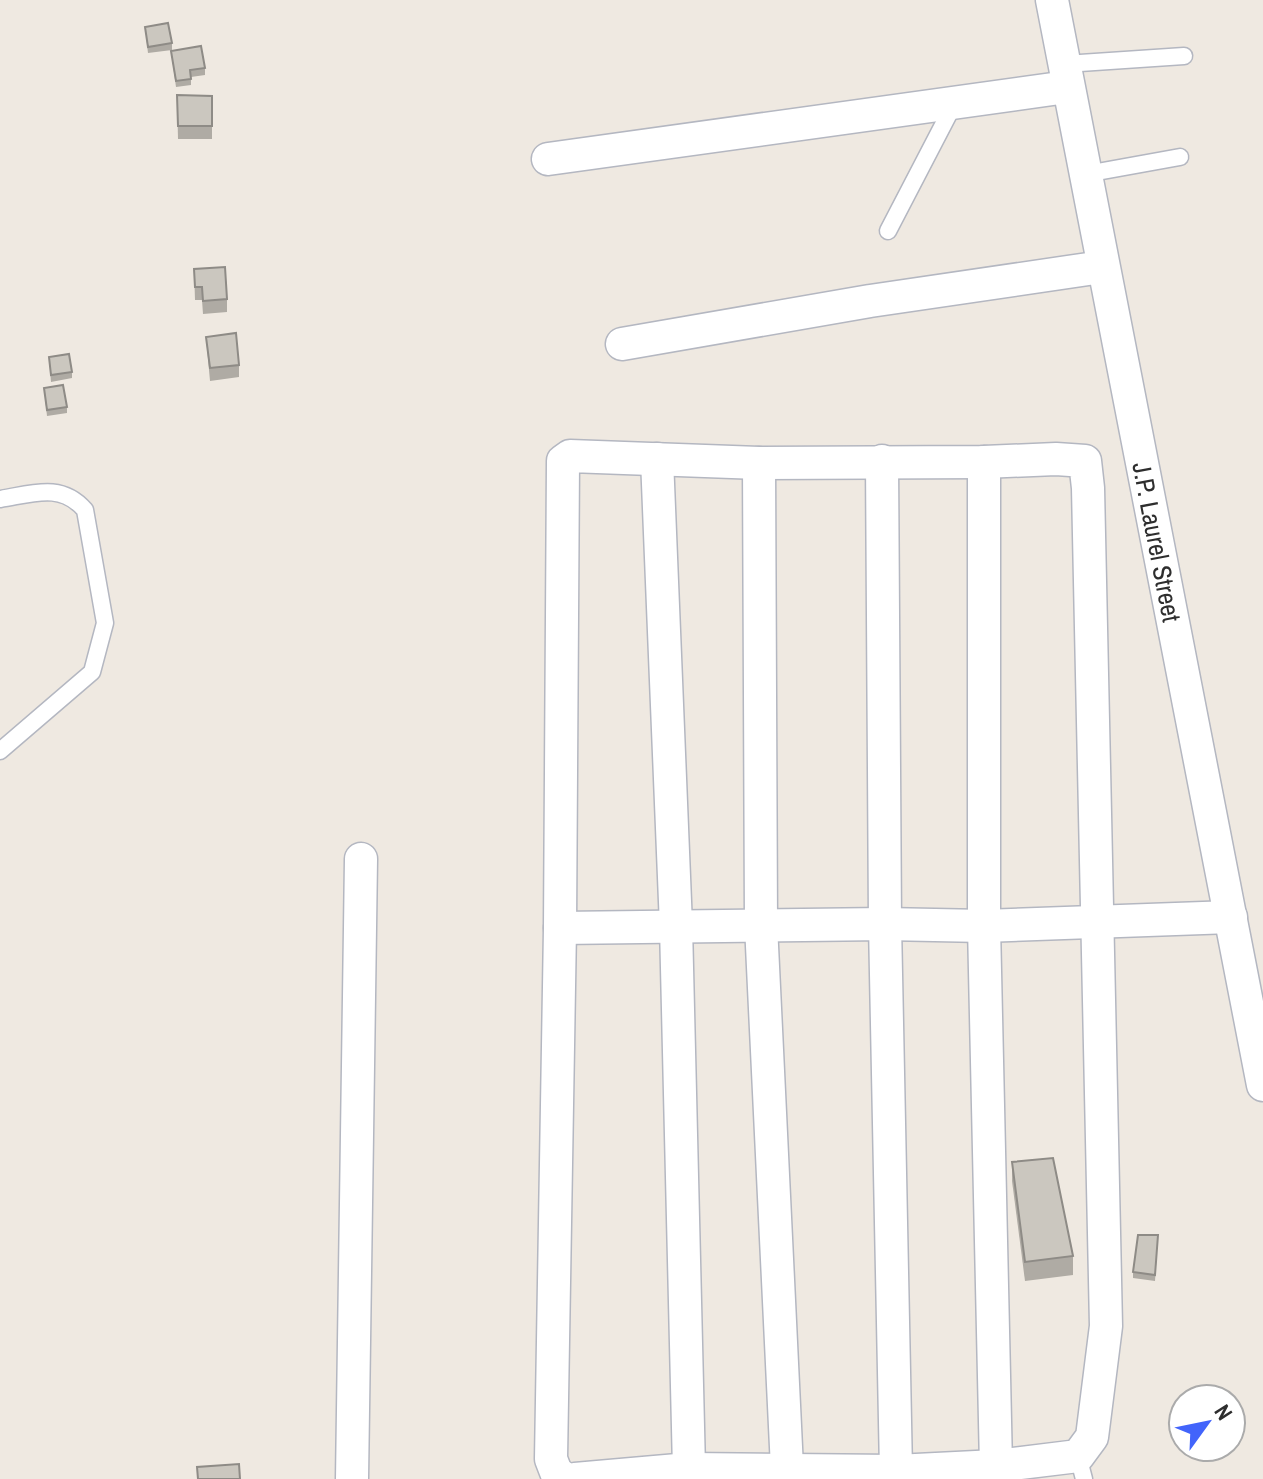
<svg xmlns="http://www.w3.org/2000/svg" width="1263" height="1479" font-family="'Archivo Narrow',sans-serif">
<style>
.lines{fill:none;stroke-linecap:round;stroke-linejoin:round}
.lane-casing{stroke:#b4b7c1;stroke-width:19}
.street-casing{stroke:#b4b7c1;stroke-width:35}
.lane{stroke:#fff;stroke-width:16}
.street{stroke:#fff;stroke-width:32}
.wall{fill:#afaba4}
.building{fill:#cbc7bf;stroke:#8e8b86;stroke-width:2}
.labels{text-anchor:middle;dominant-baseline:central;stroke-width:8;stroke-linejoin:round;paint-order:stroke}
.street-label{font-size:26px;fill:#2e2e2e;stroke:#fff}
</style>
<rect width="100%" height="100%" fill="#efe9e1"/>
<g class="lines">
<defs>
<g id="lane">
<path d="M1065,64L1184,56"/>
<path d="M1086,174L1180,157"/>
<path d="M888,231L954,104"/>
<path d="M0,499C32,494 61,482 85,510L105,623L92,672L0,751"/>
<path d="M1078,1456L1084,1479"/>
</g>
<g id="street">
<path d="M1052,0L1263,1085"/>
<path d="M548,159L1067,87"/>
<path d="M622,344L870,301L1102,267"/>
<path d="M657,459L676,926L689,1469"/>
<path d="M882,461L885,924L896,1471"/>
<path d="M984,462V926L996,1466"/>
<path d="M759,463L761,925L787,1468"/>
<path d="M560,928L885,924L984,926L1231,917"/>
<path d="M352,1479L361,859"/>
<path d="M565,1479L556,1472L551,1459L560,928L563,461L570,456L759,463L984,462L1056,459L1085,461L1088,488L1106,1326L1092,1437L1078,1456L996,1466L896,1471L689,1469L575,1479"/>
</g>
</defs>
<use href="#lane" class="lane-casing"/>
<use href="#street" class="street-casing"/>
<use href="#lane" class="lane"/>
<use href="#street" class="street"/>
</g>
<g class="wall">
<path d="M145,27L172,43V50L148,53Z"/>
<path d="M171,51L205,68V75L191,77V85L176,87Z"/>
<path d="M177,95L212,96V139H178Z"/>
<path d="M194,269L227,299V312L203,314L202,300H195Z"/>
<path d="M206,337L239,365V377L210,381Z"/>
<path d="M49,357L72,372V378L51,382Z"/>
<path d="M44,388L67,407V413L47,416Z"/>
<path d="M1012,1162L1073,1256V1275L1025,1281L1012,1181Z"/>
<path d="M1158,1235L1155,1281L1133,1278V1272Z"/>
</g>
<g class="building">
<path d="M168,23L172,43L148,47L145,27Z"/>
<path d="M201,46L205,68L190,70L191,79L176,81L171,51Z"/>
<path d="M177,95L212,96V126H178Z"/>
<path d="M225,267L227,299L203,301L202,287H195L194,269Z"/>
<path d="M236,333L239,365L210,368L206,337Z"/>
<path d="M69,354L72,372L51,375L49,357Z"/>
<path d="M63,385L67,407L47,410L44,388Z"/>
<path d="M1053,1158L1073,1256L1025,1262L1012,1162Z"/>
<path d="M1138,1235H1158L1155,1275L1133,1272Z"/>
<path d="M239,1464L240,1479H198L197,1467Z"/>
</g>
<g class="labels">
<g class="street-label">
<text transform="translate(1157 542) rotate(79)">J.P. Laurel Street</text>
</g>
</g>
<g transform="translate(1207 1423) rotate(57)"><circle r="38" fill="#ffffff" stroke="#ababab" stroke-width="2"/>
<path d="M0-6L14 30L0 20L-14 30Z" fill="#4264fb"/>
<text y="-12" font-size="22" font-weight="bold" text-anchor="middle" fill="#2e2e2e">N</text>
</g>
</svg>
